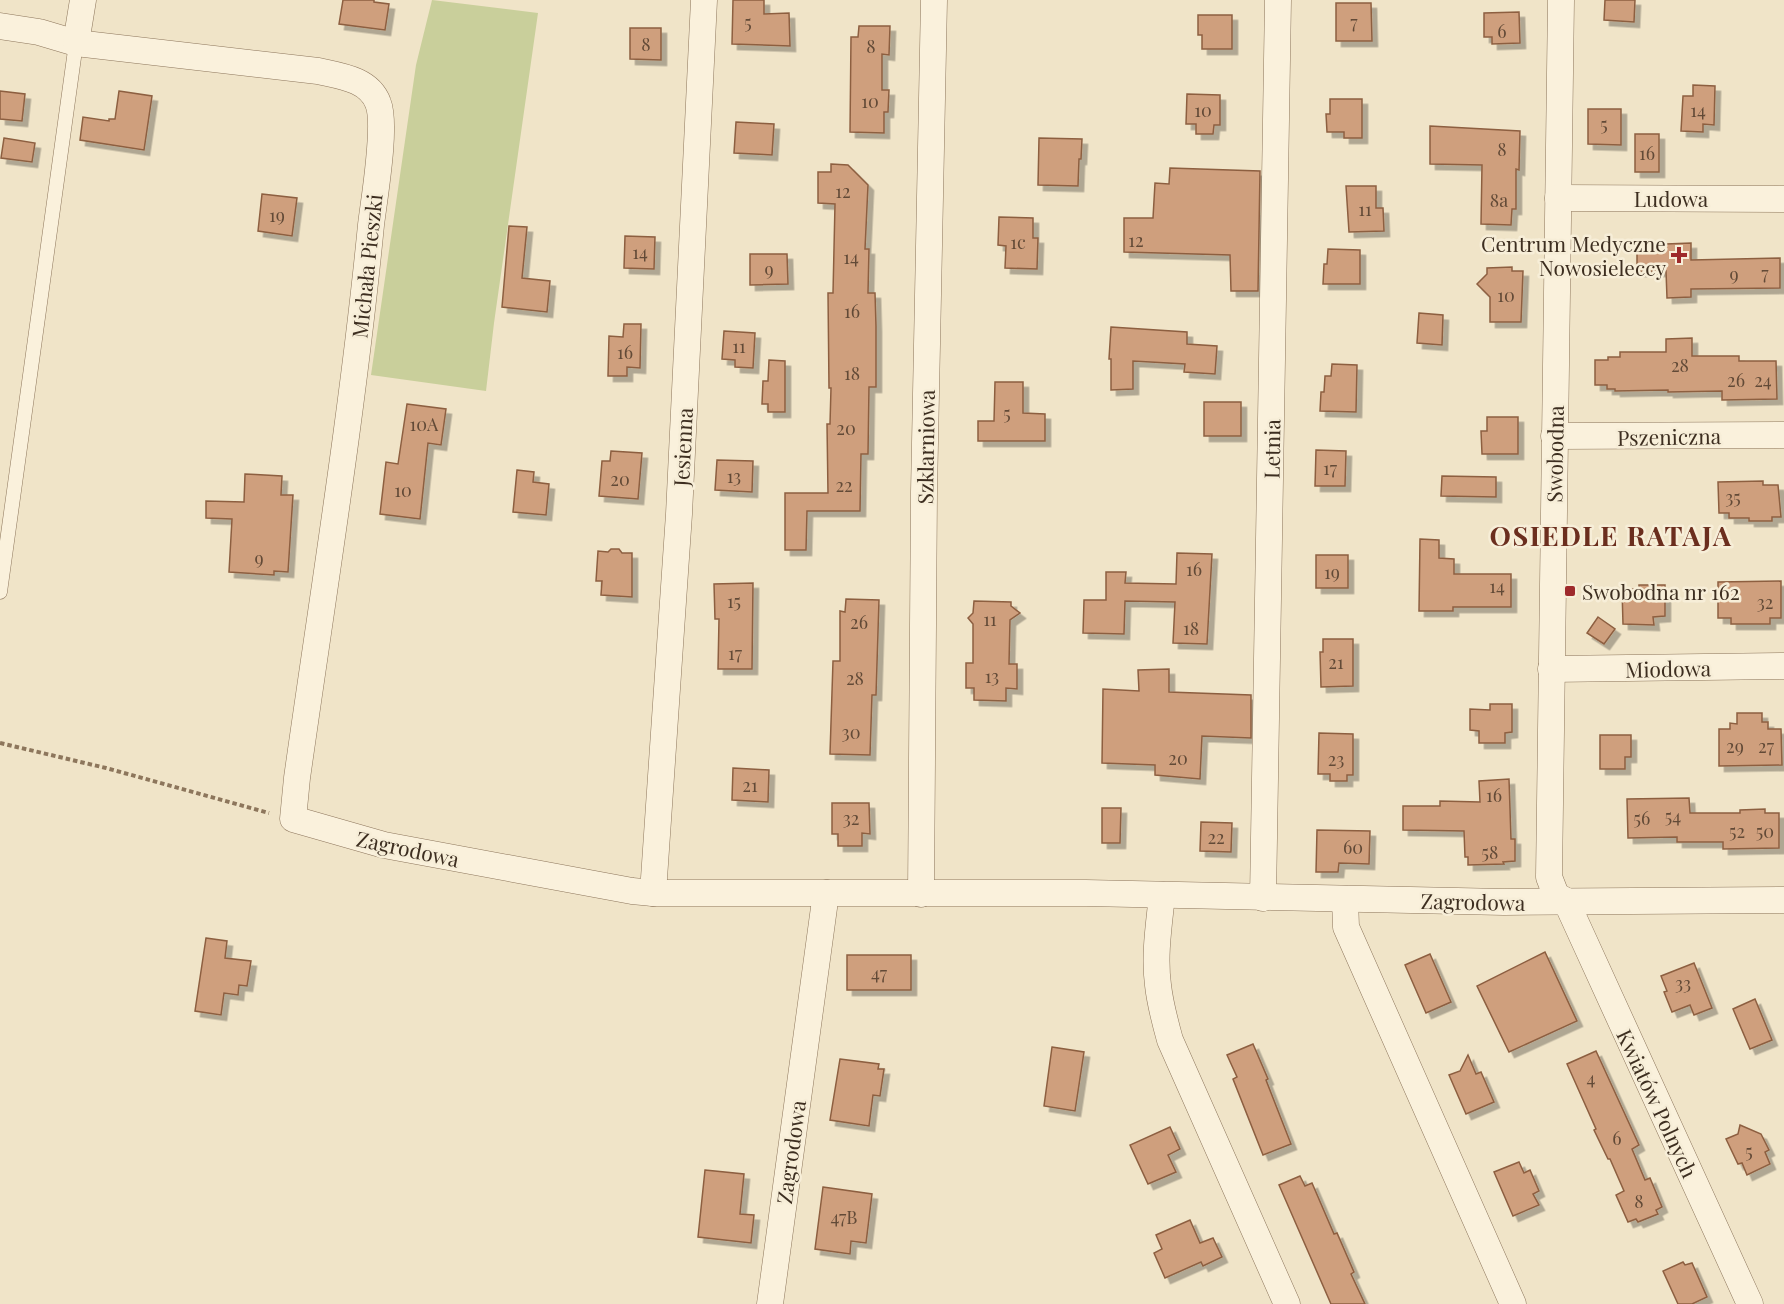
<svg xmlns="http://www.w3.org/2000/svg" width="1784" height="1304" font-family="'Playfair Display',serif">
<style>
.green{fill:#c9cf9b}
.building{fill:#cf9f7d;stroke:#8d5f41;stroke-width:1.5;filter:url(#shadow)}
.lines{fill:none;stroke-linecap:round;stroke-linejoin:round}
.lane-casing{stroke:#8d765c;stroke-width:15}
.street-casing{stroke:#8d765c;stroke-width:27}
.path{stroke:#8d765c;stroke-width:4;stroke-dasharray:4.5 3;stroke-linecap:butt}
.lane{stroke:#faf1dc;stroke-width:14}
.street{stroke:#faf1dc;stroke-width:26}
.poi-dot{fill:#9e2a2b;stroke:#f7eed8;stroke-width:2}
.labels{text-anchor:middle;dominant-baseline:central;stroke-width:5;stroke-linejoin:round;paint-order:stroke}
.number-label{font-size:18px;fill:#624a37}
.street-label{font-size:21px;fill:#3d2e20;stroke:#f7eed8}
.poi-label{font-size:21px;fill:#3d2e20;stroke:#f7eed8;text-anchor:end}
.district-label{font-size:27px;font-weight:bold;letter-spacing:1.5px;fill:#6b2e1e;stroke:#f7eed8}
</style>
<defs>
<filter id="shadow"><feDropShadow dx="5.5" dy="5.5" stdDeviation="0" flood-color="#0004"/></filter>
</defs>
<rect width="100%" height="100%" fill="#f0e4c8"/>
<path class="green" d="M432,0L538,13L494,323L486,391L371,375L416,65Z"/>
<g class="building">
<path d="M343,0H374V2L389,4L385,30L339,24Z"/>
<path d="M733,0H764V14L789,13L790,46L732,44Z"/>
<path d="M1605,0H1635L1634,22L1604,20Z"/>
<path d="M1336,3H1371L1372,41H1336Z"/>
<path d="M1519,12L1520,43L1492,44V37H1484V13Z"/>
<path d="M1198,15H1232V49H1202V35H1198Z"/>
<path d="M859,26H890L889,55L882,54V90H889L888,112H884V133L850,132L851,37H858Z"/>
<path d="M630,28H661V60L630,59Z"/>
<path d="M1693,85L1715,86L1714,125L1703,124V132L1681,131L1683,96H1693Z"/>
<path d="M0,91L25,94L22,121L0,119Z"/>
<path d="M119,91L152,96L144,150L80,140L83,117L109,121V119H115Z"/>
<path d="M1187,94L1220,95V125H1214L1213,134H1196V124H1186Z"/>
<path d="M1330,99H1362V138H1344V132H1327L1326,114H1330Z"/>
<path d="M1588,109H1621V145L1588,144Z"/>
<path d="M736,122L774,124L772,155L734,153Z"/>
<path d="M1430,126L1520,131L1519,170L1516,169V209H1512L1511,225L1481,224L1482,165L1430,164Z"/>
<rect x="1635" y="134" width="24" height="38"/>
<path d="M4,138L35,143L32,162L1,158Z"/>
<path d="M1039,138L1082,139L1081,159H1079L1078,186L1038,185Z"/>
<path d="M831,164L848,165L868,185L865,249H869L868,293H875L876,326V387H869L868,454H861L860,511H807L806,550H785V493H828L827,424H830L831,388H829L828,293H833L835,204L818,203V172H831Z"/>
<path d="M1170,168L1260,171L1258,291H1231L1230,255L1124,252V218H1153L1155,183L1169,184Z"/>
<path d="M1346,186H1376V208H1383L1384,231L1349,232Z"/>
<path d="M262,194L297,198L292,236L258,231Z"/>
<path d="M999,217L1033,218V238H1038L1037,269L1005,268L1006,246L998,245Z"/>
<path d="M509,226L527,227L522,278L550,281L547,312L502,307Z"/>
<path d="M625,236L655,237L654,269L624,268Z"/>
<path d="M1691,243V260L1780,258V288L1691,289V297L1667,298L1666,271H1637V251L1666,250V244Z"/>
<path d="M1328,249L1360,250V284H1323L1324,264H1327Z"/>
<path d="M750,254H787L788,284L750,285Z"/>
<path d="M1512,267V271H1523L1521,322H1490V297L1477,284L1487,274V268Z"/>
<path d="M1419,313L1443,315L1442,345L1417,343Z"/>
<path d="M624,324H641L640,368L627,367V376H608L609,336L623,337Z"/>
<path d="M1111,327L1187,332V344L1217,346L1215,374L1184,372L1185,364L1133,361V389L1111,390V359H1109Z"/>
<path d="M724,331L755,333L753,368L735,367V360L722,359Z"/>
<path d="M1692,338V356H1739V361H1776L1777,399L1722,400V391L1668,392V390L1615,391V389H1607V385H1595V360H1608V357H1620V352H1666V339Z"/>
<path d="M769,360L785,361V412H768V404H762L763,381H768Z"/>
<path d="M1332,364L1357,365L1356,412L1320,411L1321,392H1324L1325,376H1331Z"/>
<path d="M995,382H1023V413L1045,414V441H978V421H994Z"/>
<rect x="1204" y="402" width="37" height="34"/>
<path d="M407,404L446,409L441,445L428,443L420,519L380,514L386,462L398,464Z"/>
<path d="M1487,417H1518V454H1482L1481,431H1487Z"/>
<path d="M1316,450L1346,451L1345,486H1315Z"/>
<path d="M611,451L642,453L638,499L599,496L602,461H610Z"/>
<path d="M717,460L753,461L752,492L715,490Z"/>
<path d="M517,470L534,472L533,482L549,484L546,515L513,512Z"/>
<path d="M245,474L282,476L281,495H293L288,572L274,571V575L229,572L232,519L206,518V501L244,502Z"/>
<path d="M1442,476L1496,477V497L1441,496Z"/>
<path d="M1763,481V485H1778L1781,517H1772V521H1749V518H1729V513H1719L1718,482Z"/>
<path d="M1420,539L1439,540V558L1454,559V574H1511V607H1453V611H1419Z"/>
<path d="M611,549H619L622,553H632V597L601,595L602,581H596L598,551L608,552Z"/>
<path d="M1177,553L1212,554L1207,644L1173,643L1175,602L1125,601L1124,634L1083,633L1084,600H1106V572H1126L1125,583L1176,584Z"/>
<rect x="1316" y="555" width="32" height="33"/>
<path d="M1781,581V618H1770V624H1731V618H1718V582Z"/>
<path d="M753,583L752,669H718L719,619H715L714,584Z"/>
<path d="M1639,585H1665V616L1653,617L1654,625L1623,624L1622,589H1639Z"/>
<path d="M846,599L879,600L876,695H872L870,755L830,754L833,661H840V611L845,612Z"/>
<path d="M974,601L1011,602V606L1020,613L1010,620L1009,664H1017V689L1006,688V701L974,700V688H966V663H973V624L968,618L973,613Z"/>
<path d="M1598,617L1615,629L1604,644L1587,633Z"/>
<path d="M1323,639H1353V686L1321,687L1320,652H1323Z"/>
<path d="M1169,669V692L1251,695V738L1202,736L1200,779L1155,775V765L1102,763L1103,689L1139,691L1138,670Z"/>
<path d="M1490,704H1512V732L1505,733V743H1479V731L1470,730V709L1490,710Z"/>
<path d="M1737,713H1762V722H1768V729H1781L1782,765L1719,766V729H1730V723L1737,724Z"/>
<path d="M1319,733L1353,734V775H1347V781H1330V774H1318Z"/>
<path d="M1600,735H1631V757H1625V769H1600Z"/>
<path d="M733,768L769,770L768,802L732,800Z"/>
<path d="M1509,779L1511,839H1515V861L1503,862L1504,864L1468,865V857H1465L1464,831L1403,830V806H1440V801L1480,802L1479,781Z"/>
<path d="M1689,798L1690,813H1740V810L1765,809V813H1779V848L1723,849V842H1677V837L1628,838L1627,799Z"/>
<path d="M832,803H869L870,834L862,833V846H838V834H832Z"/>
<path d="M1102,808H1121L1120,843H1102Z"/>
<path d="M1201,822L1232,823L1231,852L1200,851Z"/>
<path d="M1317,830L1370,831L1369,864L1339,863L1338,872H1316Z"/>
<path d="M206,938L227,941L225,958L251,961L247,986L239,985L238,995L224,993L221,1015L195,1011Z"/>
<path d="M1545,952L1577,1021L1509,1052L1477,986Z"/>
<path d="M1430,954L1451,1002L1426,1013L1405,965Z"/>
<rect x="847" y="955" width="64" height="35"/>
<path d="M1694,963L1712,1008L1694,1015L1690,1005L1672,1012L1664,992L1667,991L1661,976Z"/>
<path d="M1755,999L1772,1040L1750,1049L1733,1009Z"/>
<path d="M1253,1044L1268,1079L1266,1080L1291,1144L1263,1155L1233,1079L1237,1077L1227,1055Z"/>
<path d="M1052,1047L1084,1052L1075,1111L1044,1106Z"/>
<path d="M1596,1051L1639,1145L1632,1149L1645,1180L1650,1178L1662,1207L1656,1210L1658,1214L1638,1222L1636,1219L1628,1222L1616,1195L1624,1191L1610,1159H1608L1594,1130L1596,1129L1567,1064Z"/>
<path d="M1468,1055L1476,1074L1481,1072L1494,1102L1466,1114L1449,1075L1460,1071Z"/>
<path d="M840,1059L879,1064L878,1069H884L880,1096L873,1095L869,1126L830,1120Z"/>
<path d="M1740,1125L1761,1134L1769,1150L1765,1152L1770,1164L1747,1175L1742,1163L1738,1164L1726,1139L1738,1134Z"/>
<path d="M1170,1127L1180,1149L1168,1155L1176,1172L1148,1184L1130,1145Z"/>
<path d="M1519,1162L1524,1173L1530,1170L1539,1191L1533,1194L1539,1205L1513,1216L1494,1172Z"/>
<path d="M705,1170L744,1174L740,1214L754,1215L751,1243L698,1237Z"/>
<path d="M1300,1176L1305,1186L1312,1183L1334,1234L1337,1233L1354,1272L1351,1274L1365,1304H1331L1279,1185Z"/>
<path d="M823,1187L872,1194L866,1243L851,1241L850,1254L815,1249Z"/>
<path d="M1190,1220L1200,1243L1213,1238L1222,1257L1203,1266L1201,1262L1165,1278L1154,1253L1162,1249L1156,1235Z"/>
<path d="M1683,1262L1685,1265L1692,1263L1707,1297L1692,1304H1678L1663,1271Z"/>
</g>
<g class="lines">
<defs>
<path id="lane" d="M0,592L76,43"/>
<g id="street">
<path d="M1561,0L1549,877L1556,895L1566,901"/>
<path d="M0,26L39,32L76,43L318,71C340,76 369,79 378,103C387,125 374,199 371,225C353,410 323,594 297,778L293,819L384,845L632,891L653,893H1086L1504,902L1784,900"/>
<path d="M76,43L83,0"/>
<path d="M1558,198L1784,199"/>
<path d="M1554,436L1784,435"/>
<path d="M1551,669L1784,666"/>
<path d="M653,893L679,514L704,0"/>
<path d="M921,894L924,492L934,0"/>
<path d="M1162,895C1159,925 1154,955 1158,985C1160,1004 1165,1022 1170,1040L1287,1304"/>
<path d="M1263,898L1278,0"/>
<path d="M1345,899L1346,927L1513,1304"/>
<path d="M1566,901L1750,1304"/>
<path d="M770,1304L826,893"/>
</g>
</defs>
<use href="#lane" class="lane-casing"/>
<use href="#street" class="street-casing"/>
<path class="path" d="M0,743L106,768L269,813"/>
<use href="#lane" class="lane"/>
<use href="#street" class="street"/>
</g>
<g class="poi-dot">
<path d="M1676 246h6v6h6v6h-6v6h-6v-6h-6v-6h6z"/>
<rect x="1564" y="585" width="12" height="12" rx="3"/>
</g>
<g class="labels">
<g class="number-label">
<text x="748" y="22">5</text>
<text x="1354" y="22">7</text>
<text x="1502" y="31">6</text>
<text x="646" y="44">8</text>
<text x="871" y="46">8</text>
<text x="870" y="101">10</text>
<text x="1203" y="110">10</text>
<text x="1698" y="110">14</text>
<text x="1604" y="124">5</text>
<text x="1502" y="149">8</text>
<text x="1647" y="153">16</text>
<text x="843" y="191">12</text>
<text x="1499" y="200">8a</text>
<text x="1365" y="209">11</text>
<text x="277" y="215">19</text>
<text x="1136" y="240">12</text>
<text x="1018" y="242">1c</text>
<text x="640" y="252">14</text>
<text x="851" y="257">14</text>
<text x="769" y="269">9</text>
<text x="1765" y="273">7</text>
<text x="1734" y="274">9</text>
<text x="1506" y="295">10</text>
<text x="852" y="311">16</text>
<text x="739" y="346">11</text>
<text x="625" y="352">16</text>
<text x="1680" y="365">28</text>
<text x="852" y="373">18</text>
<text x="1736" y="380">26</text>
<text x="1763" y="380">24</text>
<text x="1007" y="413">5</text>
<text x="424" y="424">10A</text>
<text x="846" y="428">20</text>
<text x="1330" y="468">17</text>
<text x="734" y="476">13</text>
<text x="620" y="479">20</text>
<text x="844" y="485">22</text>
<text x="403" y="490">10</text>
<text x="1733" y="497">35</text>
<text x="259" y="558">9</text>
<text x="1194" y="569">16</text>
<text x="1332" y="572">19</text>
<text x="1497" y="586">14</text>
<text x="734" y="601">15</text>
<text x="1765" y="602">32</text>
<text x="990" y="619">11</text>
<text x="859" y="622">26</text>
<text x="1191" y="628">18</text>
<text x="735" y="653">17</text>
<text x="1336" y="662">21</text>
<text x="992" y="676">13</text>
<text x="855" y="678">28</text>
<text x="851" y="732">30</text>
<text x="1735" y="746">29</text>
<text x="1766" y="746">27</text>
<text x="1178" y="758">20</text>
<text x="1336" y="759">23</text>
<text x="750" y="785">21</text>
<text x="1494" y="795">16</text>
<text x="1673" y="816">54</text>
<text x="851" y="818">32</text>
<text x="1642" y="818">56</text>
<text x="1737" y="831">52</text>
<text x="1765" y="831">50</text>
<text x="1216" y="837">22</text>
<text x="1353" y="847">60</text>
<text x="1490" y="852">58</text>
<text x="879" y="973">47</text>
<text x="1683" y="983">33</text>
<text x="1591" y="1078">4</text>
<text x="1617" y="1138">6</text>
<text x="1749" y="1151">5</text>
<text x="1639" y="1201">8</text>
<text x="844" y="1217">47B</text>
</g>
<g class="street-label">
<text x="1671" y="198">Ludowa</text>
<text transform="translate(366 266) rotate(-84)">Michała Pieszki</text>
<text transform="translate(1669 436) rotate(-1)">Pszeniczna</text>
<text transform="translate(682 447) rotate(-87)">Jesienna</text>
<text transform="translate(925 447) rotate(-89)">Szklarniowa</text>
<text transform="translate(1271 449) rotate(-89)">Letnia</text>
<text transform="translate(1554 454) rotate(-89)">Swobodna</text>
<text transform="translate(1668 668) rotate(-1)">Miodowa</text>
<text transform="translate(408 848) rotate(12)">Zagrodowa</text>
<text transform="translate(1473 901) rotate(1)">Zagrodowa</text>
<text transform="translate(1658 1103) rotate(65)">Kwiatów Polnych</text>
<text transform="translate(790 1152) rotate(-82)">Zagrodowa</text>
</g>
<g class="poi-label">
<text x="1666" y="243">Centrum Medyczne<tspan x="1666" dy="24">Nowosieleccy</tspan></text>
<text x="1582" y="591" text-anchor="start">Swobodna nr 162</text>
</g>
<g class="district-label">
<text x="1611" y="535">OSIEDLE RATAJA</text>
</g>
</g>
</svg>
